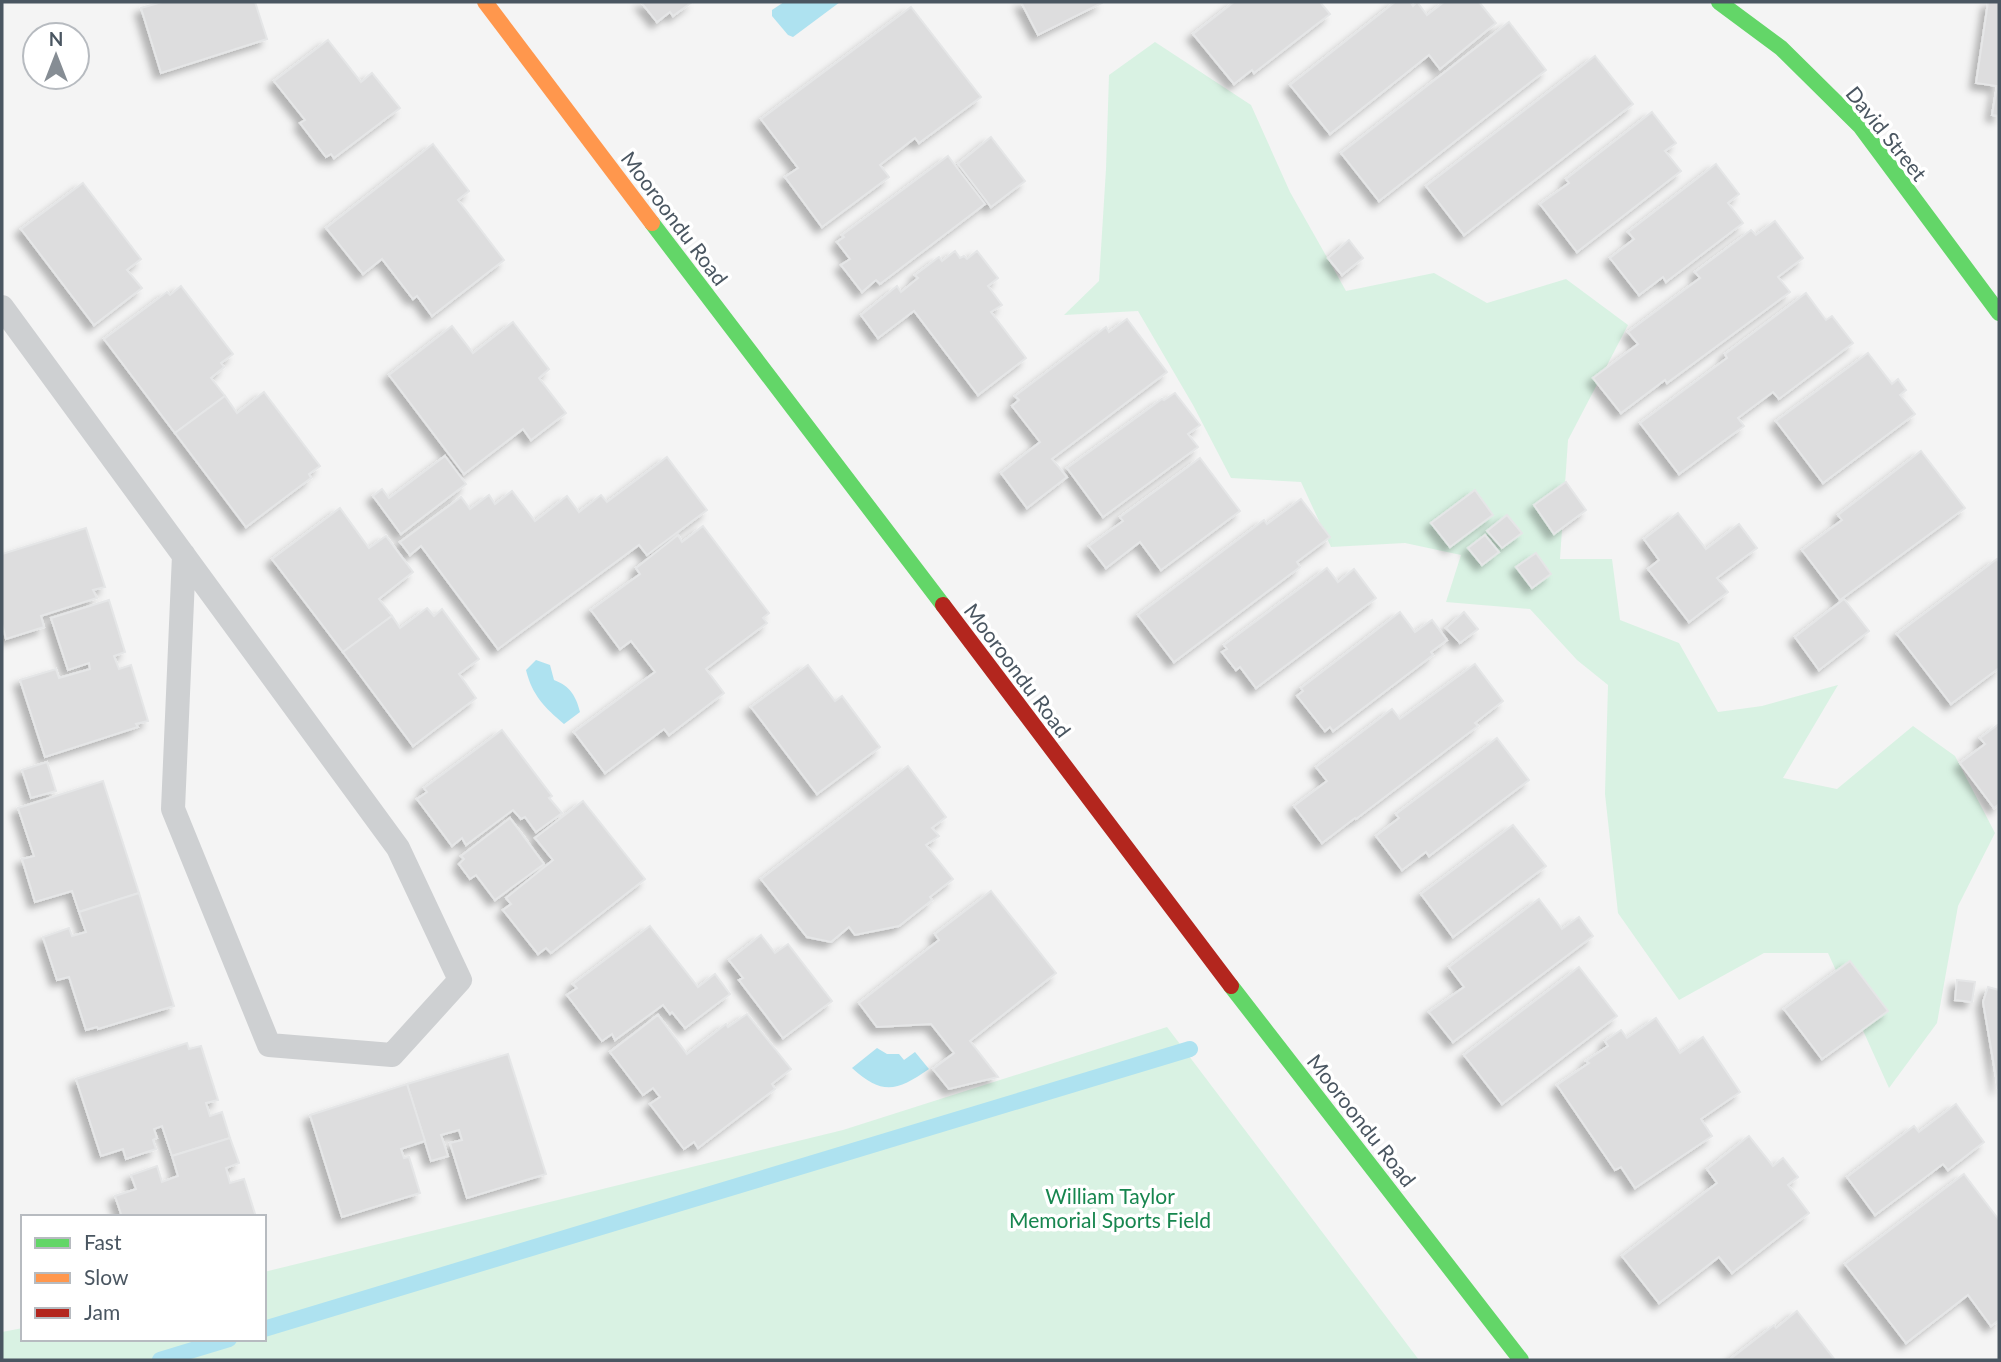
<svg xmlns="http://www.w3.org/2000/svg" width="2001" height="1362" font-family="Lato,sans-serif">
<style>
.green{fill:#d9f2e3}
.water{fill:#aee2f0}
.lines{fill:none;stroke-linecap:round;stroke-linejoin:round}
.stream{stroke:#aee2f0;stroke-width:16}
.building{fill:#ddddde;stroke:#e5e6e7;stroke-width:2;filter:url(#shadow)}
.lane{stroke:#ced0d2;stroke-width:24}
.fast{stroke:#63d668;stroke-width:16}
.slow{stroke:#ff974d;stroke-width:16}
.jam{stroke:#b3261e;stroke-width:16}
.labels{text-anchor:middle;dominant-baseline:central;stroke-width:7;stroke-linejoin:round;paint-order:stroke}
.street-label{font-size:21px;fill:#4a5661;stroke:#fff}
.park-label{font-size:21px;fill:#17864f;stroke:#fff}
</style>
<defs>
<filter id="shadow"><feDropShadow dx="-6" dy="6" stdDeviation="3.5" flood-color="#0004"/></filter>
</defs>
<rect width="100%" height="100%" fill="#f4f4f4"/>
<g class="green">
<path d="M1155,42L1251,105L1290,192L1346,291L1434,273L1487,303L1566,279L1628,325L1568,440L1560,559H1612L1620,620L1679,643L1718,712L1762,706L1838,685L1783,778L1837,789L1913,726L1955,756L1995,833L1958,906L1937,1023L1889,1088L1828,953H1764L1679,1000L1618,913L1605,794L1608,685L1577,660L1530,609L1446,602L1461,555L1405,543L1331,547L1301,482L1231,478L1193,405L1138,311L1064,315L1099,281L1106,169L1109,75Z"/>
<path d="M1167,1027L1419,1360H2V1332L23,1328V1339H264V1272L843,1130Z"/>
</g>
<g class="water">
<path d="M784,2H840L793,37L788,35L772,16V10Z"/>
<path d="M536,660L550,665L554,680C570,686 576,696 580,712L564,724C545,708 532,695 526,670Z"/>
<path d="M877,1048L887,1054H899L904,1060L915,1052L929,1069C897,1091 883,1096 852,1068Z"/>
</g>
<g class="lines">
<g class="stream">
<path d="M264,1329L1190,1049"/>
<path d="M160,1360L229,1339"/>
</g>
</g>
<g class="building">
<path d="M162,2H255L267,39L161,73L141,8Z"/>
<path d="M641,2H692L673,16L670,12L657,22Z"/>
<path d="M1021,2H1102V3L1038,35Z"/>
<path d="M1234,2H1320L1330,14L1254,73L1252,70L1234,84L1193,34Z"/>
<path d="M1395,2H1410L1413,6L1417,2L1427,15L1444,2H1479L1496,23L1440,69L1429,55L1330,134L1290,85Z"/>
<path d="M1988,2H1999V116L1992,115L1997,86L1976,83Z"/>
<path d="M911,7L981,97L919,143L915,138L880,165L889,177L822,227L785,177L798,168L761,119Z"/>
<path d="M1509,22L1546,70L1379,201L1341,153Z"/>
<path d="M328,40L361,82L372,73L400,108L334,158L331,154L326,157L300,123L305,120L274,81Z"/>
<path d="M1595,56L1633,104L1464,235L1426,186Z"/>
<path d="M1652,112L1676,143L1665,151L1681,171L1577,252L1540,204L1569,183L1566,179Z"/>
<path d="M991,137L1025,181L991,207L958,164Z"/>
<path d="M433,144L469,191L458,200L504,260L432,316L417,296L413,299L382,259L363,274L326,228Z"/>
<path d="M948,156L985,204L880,284L876,280L862,292L841,265L850,259L837,242L844,237L842,235Z"/>
<path d="M1716,164L1739,194L1728,203L1743,223L1666,282L1663,277L1639,295L1610,258L1634,239L1628,232Z"/>
<path d="M83,183L141,259L127,270L142,288L94,325L21,229Z"/>
<path d="M1775,221L1803,258L1778,277L1790,292L1667,383L1665,380L1621,413L1593,378L1638,344L1628,332L1700,278L1695,272L1751,230L1756,235Z"/>
<path d="M1349,240L1363,258L1342,275L1328,258Z"/>
<path d="M955,251L960,258L964,256L967,259L977,251L998,278L988,286L1002,305L991,312L1026,358L978,395L914,311L878,338L861,315L897,286L901,292L918,278L915,275L939,257L942,261Z"/>
<path d="M181,286L233,354L221,363L224,367L211,378L225,396L175,433L104,339L167,292L170,295Z"/>
<path d="M1806,293L1826,320L1832,316L1853,343L1779,399L1773,392L1738,418L1744,426L1679,474L1640,423L1727,358L1725,354Z"/>
<path d="M1127,319L1167,372L1052,459L1067,477L1027,508L1001,473L1040,442L1012,406L1019,400L1015,396L1106,327L1109,332Z"/>
<path d="M513,322L549,369L539,378L566,413L531,440L523,429L464,474L389,375L452,326L473,353Z"/>
<path d="M1868,353L1892,384L1898,379L1906,390L1900,395L1915,414L1823,483L1776,421Z"/>
<path d="M264,392L320,466L309,474L311,478L246,527L175,433L225,396L237,413Z"/>
<path d="M1175,393L1200,425L1188,434L1198,447L1103,517L1067,468L1162,399L1164,400Z"/>
<path d="M1921,451L1965,508L1840,600L1802,550L1842,520L1838,515Z"/>
<path d="M445,456L466,484L401,534L373,496L382,489L389,498Z"/>
<path d="M667,457L707,510L647,555L639,545L498,649L421,546L410,555L400,542L461,497L470,509L489,495L495,504L512,491L535,521L567,496L579,512L601,495L607,502Z"/>
<path d="M1200,458L1240,511L1161,570L1140,542L1106,568L1089,546L1123,521L1120,517Z"/>
<path d="M1566,482L1586,510L1554,534L1534,505Z"/>
<path d="M1475,490L1493,515L1450,547L1431,523Z"/>
<path d="M1301,499L1330,537L1297,562L1300,567L1174,662L1138,615L1264,520L1267,524Z"/>
<path d="M340,508L369,548L386,536L413,572L379,599L392,616L343,652L272,559Z"/>
<path d="M1678,513L1706,549L1739,524L1757,548L1717,578L1728,592L1689,622L1648,569L1659,560L1644,539Z"/>
<path d="M1507,515L1522,533L1502,548L1487,531Z"/>
<path d="M703,526L769,613L763,618L767,623L706,669L724,693L669,735L664,729L605,773L574,732L655,672L631,641L620,649L591,610L640,574L636,568L678,535L682,542Z"/>
<path d="M86,528L105,587L93,590L97,598L41,616L44,627L6,639L2,624V554Z"/>
<path d="M1485,535L1499,552L1482,565L1468,548Z"/>
<path d="M1536,553L1551,574L1532,588L1516,567Z"/>
<path d="M1997,559L1999,562V668L1951,704L1897,634Z"/>
<path d="M1327,568L1338,582L1354,569L1376,598L1256,688L1240,667L1236,670L1222,652L1227,649L1224,645Z"/>
<path d="M1844,599L1869,631L1819,670L1795,637Z"/>
<path d="M109,600L125,652L114,656L119,669L131,665L148,721L136,724L138,727L45,757L20,680L56,669L59,678L90,669L89,663L68,670L51,618Z"/>
<path d="M427,608L434,616L442,609L479,659L459,674L476,698L413,746L343,652L392,616L400,628Z"/>
<path d="M1400,612L1415,632L1432,620L1447,640L1431,652L1433,655L1333,731L1330,727L1325,731L1297,696L1303,691L1301,688Z"/>
<path d="M1464,612L1478,629L1460,643L1446,628Z"/>
<path d="M1475,664L1503,701L1475,723L1478,726L1356,819L1355,818L1322,843L1294,806L1327,781L1316,767L1392,709L1400,719Z"/>
<path d="M808,665L835,701L842,696L880,747L817,794L751,707Z"/>
<path d="M1999,724V804L1994,808L1960,763L1985,744L1980,738Z"/>
<path d="M502,730L552,796L549,798L562,813L536,832L525,817L521,819L513,810L466,845L462,838L452,846L417,799L427,792L424,788Z"/>
<path d="M1497,738L1529,780L1429,856L1426,852L1402,870L1376,836L1399,818L1396,814Z"/>
<path d="M47,762L56,791L31,798L22,770Z"/>
<path d="M908,766L946,817L932,828L939,836L926,845L953,879L930,897L932,900L899,926L855,935L849,927L831,942L807,937L761,879Z"/>
<path d="M103,781L139,893L79,912L72,891L35,902L22,859L34,856L18,808Z"/>
<path d="M583,801L645,879L551,953L546,948L538,954L503,910L511,904L506,898L553,860L535,838Z"/>
<path d="M510,818L544,864L495,900L476,875L470,879L459,864L464,859L461,856Z"/>
<path d="M1513,825L1546,866L1453,937L1421,894Z"/>
<path d="M991,891L1056,973L970,1041L998,1077L949,1089L933,1069L954,1053L931,1024L877,1027L859,1003L939,940L935,934Z"/>
<path d="M139,893L174,1006L98,1029L97,1027L86,1030L69,977L57,980L43,937L69,928L72,936L86,932L79,912Z"/>
<path d="M1539,899L1562,929L1579,917L1593,936L1453,1042L1429,1012L1464,987L1449,967Z"/>
<path d="M650,926L698,987L715,974L730,994L685,1028L672,1012L670,1014L663,1005L615,1040L612,1034L602,1041L567,995L577,988L573,984Z"/>
<path d="M761,935L775,953L788,944L832,1001L783,1038L739,980L743,978L729,960Z"/>
<path d="M1850,961L1888,1011L1822,1059L1784,1009Z"/>
<path d="M1579,967L1617,1016L1502,1104L1464,1055Z"/>
<path d="M1957,980L1975,982L1972,1002L1955,1000Z"/>
<path d="M1988,987L1999,990L1998,1089L1983,1002Z"/>
<path d="M747,1014L791,1069L772,1084L775,1089L698,1148L694,1142L684,1149L650,1104L660,1097L653,1088L643,1095L610,1052L658,1015L687,1054L726,1024L728,1027Z"/>
<path d="M1656,1018L1680,1053L1703,1037L1740,1092L1701,1119L1712,1136L1635,1188L1621,1167L1615,1170L1557,1085L1589,1063L1586,1061L1608,1046L1605,1041L1621,1030L1627,1038Z"/>
<path d="M187,1043L189,1049L201,1046L218,1100L206,1103L210,1116L222,1112L230,1138L172,1156L162,1126L154,1129L157,1138L153,1140L156,1149L126,1159L123,1149L101,1156L76,1079Z"/>
<path d="M508,1054L546,1174L467,1198L450,1143L462,1140L459,1130L441,1135L448,1156L431,1161L407,1084Z"/>
<path d="M407,1084L425,1141L401,1149L404,1158L409,1157L420,1193L342,1217L310,1115Z"/>
<path d="M1956,1104L1984,1142L1948,1170L1943,1164L1875,1215L1847,1177L1914,1126L1919,1132Z"/>
<path d="M1749,1136L1773,1166L1783,1158L1798,1177L1788,1185L1809,1213L1732,1273L1719,1257L1659,1303L1622,1256L1717,1183L1707,1169Z"/>
<path d="M230,1138L239,1163L226,1168L230,1183L244,1179L256,1217H122L115,1196L136,1189L131,1175L157,1166L162,1182L178,1176L172,1156Z"/>
<path d="M1964,1174L1999,1220V1320L1991,1326L1968,1295L1906,1343L1845,1264Z"/>
<path d="M1797,1311L1835,1360H1729L1774,1325L1776,1328Z"/>
</g>
<g class="lines">
<path class="lane" d="M2,307L398,848L460,980L392,1055L269,1045L173,809L184,555"/>
<g class="fast">
<path d="M1719,2L1781,48L1860,126L1999,313"/>
<path d="M652,223L943,605"/>
<path d="M1231,986L1521,1360"/>
</g>
<path class="slow" d="M485,2L652,223"/>
<path class="jam" d="M943,605L1231,986"/>
</g>
<g class="labels">
<g class="street-label">
<text transform="translate(1887 133) rotate(51)">David Street</text>
<text transform="translate(675 218) rotate(53)">Mooroondu Road</text>
<text transform="translate(1018 670) rotate(53)">Mooroondu Road</text>
<text transform="translate(1362 1120) rotate(52)">Mooroondu Road</text>
</g>
<g class="park-label">
<text x="1110" y="1195">William Taylor<tspan x="1110" dy="24">Memorial Sports Field</tspan></text>
</g>
</g>
<rect width="2001" height="1362" fill="none" stroke="#4a5661" stroke-width="7"/>
<rect x="21" y="1215" width="245" height="126" fill="#ffffff" stroke="#b7bbc0" stroke-width="2"/>
<rect x="35" y="1238" width="35" height="10" fill="#63d668" stroke="#b7bbc0" stroke-width="2"/>
<text x="84" y="1250" font-size="21" fill="#4a5661">Fast</text>
<rect x="35" y="1273" width="35" height="10" fill="#ff974d" stroke="#b7bbc0" stroke-width="2"/>
<text x="84" y="1285" font-size="21" fill="#4a5661">Slow</text>
<rect x="35" y="1308" width="35" height="10" fill="#b3261e" stroke="#b7bbc0" stroke-width="2"/>
<text x="84" y="1320" font-size="21" fill="#4a5661">Jam</text>
<g transform="translate(56 56)"><circle r="33" fill="#ffffff" stroke="#b7bbc0" stroke-width="2"/>
<path d="M0-5L12 26L0 18L-12 26Z" fill="#868d94"/>
<text y="-10" font-size="19" font-weight="bold" text-anchor="middle" fill="#4a5661">N</text>
</g>
</svg>
